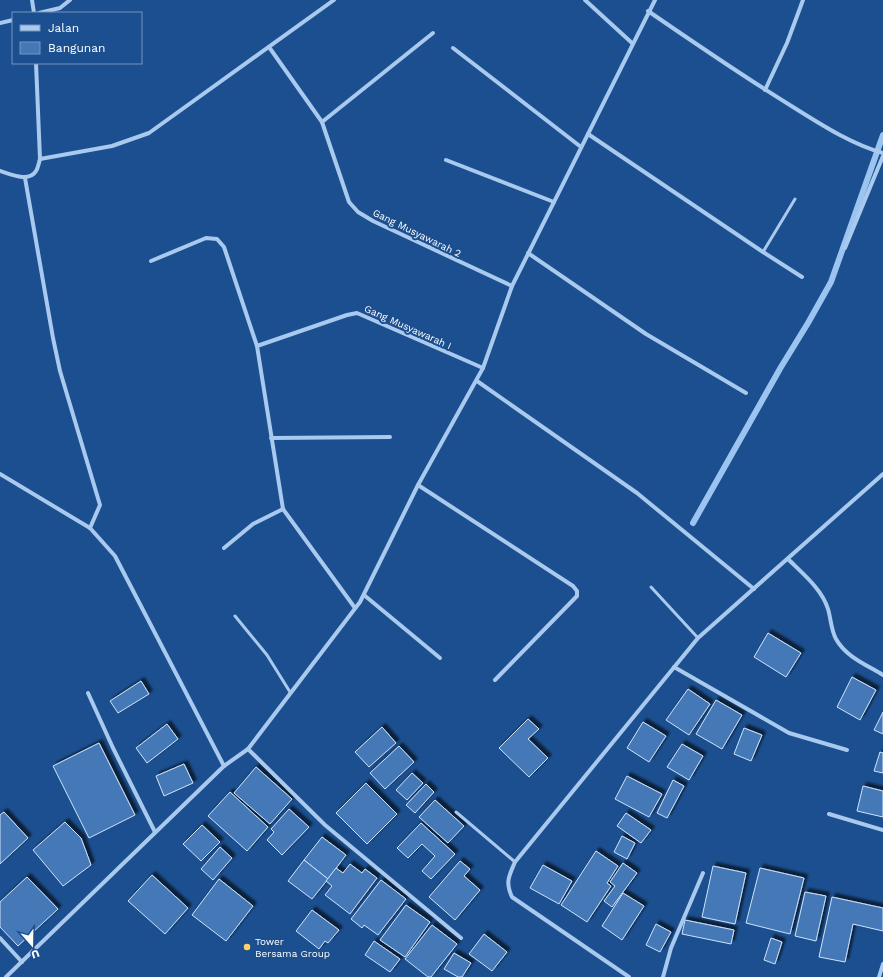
<svg xmlns="http://www.w3.org/2000/svg" width="883" height="977" font-family="'Work Sans',sans-serif">
<style>
.lines{fill:none;stroke-linecap:round;stroke-linejoin:round}
.stream{stroke:#9cc4f0;stroke-width:6}
.building{fill:#4478b7;stroke:#cfe3fa;filter:url(#shadow)}
.service{stroke:#a9c9ee;stroke-width:3}
.minor{stroke:#a9c9ee;stroke-width:4}
.poi-dot{fill:#ffd166;stroke:#1b4f8f;stroke-width:1.5}
.labels{text-anchor:middle;dominant-baseline:central;stroke-width:4;stroke-linejoin:round;paint-order:stroke}
.street-label{font-size:10px;fill:#fff;stroke:#1b4f8f}
.poi-label{font-size:10px;fill:#fff;stroke:#1b4f8f;text-anchor:start}
</style>
<defs>
<filter id="shadow"><feDropShadow dx="3.5" dy="-3.5" stdDeviation="1" flood-color="#0009"/></filter>
</defs>
<rect width="100%" height="100%" fill="#1b4f8f"/>
<g class="lines">
<path class="stream" d="M693,523L781,367L808,323L831,282L883,135"/>
</g>
<g class="building">
<path d="M768,633L801,653L786,677L754,657Z"/>
<path d="M852,677L876,690L860,720L837,707Z"/>
<path d="M141,681L149,694L118,713L110,701Z"/>
<path d="M688,689L710,704L689,735L666,720Z"/>
<path d="M716,700L742,715L722,749L696,734Z"/>
<path d="M883,712V734L874,730Z"/>
<path d="M528,719L539,729L528,739L548,758L529,777L499,748Z"/>
<path d="M643,722L666,736L649,762L627,748Z"/>
<path d="M167,724L178,739L147,763L136,748Z"/>
<path d="M382,727L396,743L369,767L355,752Z"/>
<path d="M744,728L762,735L751,761L734,754Z"/>
<path d="M99,743L135,815L89,838L53,766Z"/>
<path d="M682,744L703,756L689,780L667,767Z"/>
<path d="M399,746L414,762L385,789L370,773Z"/>
<path d="M880,752L883,753V773L874,771Z"/>
<path d="M184,764L193,783L164,796L156,776Z"/>
<path d="M256,767L292,799L270,824L234,793Z"/>
<path d="M412,773L423,783L407,800L396,790Z"/>
<path d="M627,776L662,794L649,817L615,799Z"/>
<path d="M673,780L684,786L667,818L657,813Z"/>
<path d="M366,783L397,814L367,844L336,813Z"/>
<path d="M426,784L434,792L415,813L406,805Z"/>
<path d="M863,786L883,791V817L857,811Z"/>
<path d="M230,792L268,827L247,851L208,816Z"/>
<path d="M435,800L464,826L448,843L419,817Z"/>
<path d="M289,809L309,827L282,855L267,840L274,832L271,829Z"/>
<path d="M4,812L28,838L0,864V815Z"/>
<path d="M626,813L651,830L641,843L617,826Z"/>
<path d="M65,822L81,838L91,865L63,886L33,850Z"/>
<path d="M421,823L455,854L431,879L422,871L435,856L422,844L408,858L397,848Z"/>
<path d="M202,825L220,842L201,861L183,844Z"/>
<path d="M622,836L635,843L627,859L614,852Z"/>
<path d="M322,837L346,855L328,879L304,860Z"/>
<path d="M220,847L232,858L213,880L201,869Z"/>
<path d="M596,851L618,866L607,883L611,886L587,922L561,905Z"/>
<path d="M304,860L328,879L312,899L288,881Z"/>
<path d="M460,861L470,869L464,876L480,890L455,920L429,897Z"/>
<path d="M623,863L637,873L612,907L604,901L615,886L610,882Z"/>
<path d="M350,864L362,873L365,869L377,878L350,914L325,895L332,886L326,881L336,868L343,873Z"/>
<path d="M543,865L572,881L559,904L530,888Z"/>
<path d="M713,866L746,873L735,924L702,917Z"/>
<path d="M760,868L804,878L790,934L746,923Z"/>
<path d="M152,875L188,908L165,934L128,901Z"/>
<path d="M27,877L58,909L18,946L0,927V902Z"/>
<path d="M219,879L253,906L226,941L192,915Z"/>
<path d="M381,880L406,899L378,935L364,925L362,928L351,919Z"/>
<path d="M805,892L826,896L816,941L795,936Z"/>
<path d="M623,893L644,906L622,940L602,926Z"/>
<path d="M832,897L883,908V931L853,924L845,962L819,957Z"/>
<path d="M406,905L430,922L405,957L380,940Z"/>
<path d="M312,910L339,930L328,943L325,941L319,949L296,931Z"/>
<path d="M685,920L734,930L731,944L682,934Z"/>
<path d="M656,924L671,932L660,952L646,945Z"/>
<path d="M432,925L457,944L431,977H428L405,959Z"/>
<path d="M484,934L507,952L492,971L469,954Z"/>
<path d="M771,938L782,942L775,964L764,960Z"/>
<path d="M374,941L400,959L390,972L365,955Z"/>
<path d="M454,953L471,963L462,977H458L444,969Z"/>
</g>
<g class="lines">
<g class="service">
<path d="M763,252L795,199"/>
<path d="M651,587L698,638"/>
<path d="M235,616L267,655L290,692"/>
<path d="M456,812L515,862"/>
</g>
<g class="minor">
<path d="M32,0L34,13"/>
<path d="M585,0L632,43"/>
<path d="M648,11C696,44 744,77 793,107C822,125 851,144 883,153"/>
<path d="M39,13L60,8L70,0"/>
<path d="M0,23L13,20"/>
<path d="M269,47L322,122L349,202L358,212L373,221L512,286"/>
<path d="M453,48L581,147"/>
<path d="M765,90L787,43L803,0"/>
<path d="M322,122L433,33"/>
<path d="M588,134L763,252L802,277"/>
<path d="M40,159L112,146L149,133L334,0"/>
<path d="M446,160L554,202"/>
<path d="M0,171C10,174 29,183 36,171C38,168 39,162 40,159L36,63"/>
<path d="M25,178L53,338L60,371L100,505L90,528"/>
<path d="M845,248L883,156"/>
<path d="M528,253L646,334L746,393"/>
<path d="M151,261L206,238L217,239L224,247L257,346L283,509L355,608"/>
<path d="M257,346L347,315L357,313L483,368"/>
<path d="M477,381L637,493L754,589"/>
<path d="M271,438L390,437"/>
<path d="M0,474L90,528L115,556L224,766"/>
<path d="M418,485L573,586L577,591V596L495,680"/>
<path d="M224,548L253,524L283,509"/>
<path d="M788,559C802,573 822,589 828,609C831,619 831,630 836,639C846,657 867,665 883,675"/>
<path d="M364,595L440,658"/>
<path d="M674,667L789,733L847,750"/>
<path d="M88,693L113,748L155,832"/>
<path d="M248,749L325,825L461,938"/>
<path d="M829,814L883,830"/>
<path d="M0,938L22,962"/>
<path d="M6,977L224,766L248,749L360,602L418,485L483,368L512,286L655,0"/>
<path d="M629,977L512,897C505,882 509,876 515,862L698,638L883,474"/>
<path d="M663,977L671,948L703,873"/>
<path d="M879,977L883,964"/>
</g>
</g>
<circle class="poi-dot" cx="247" cy="947" r="4"/>
<g class="labels">
<g class="street-label">
<text transform="translate(417 233) rotate(26)">Gang Musyawarah 2</text>
<text transform="translate(408 327) rotate(24)">Gang Musyawarah I</text>
</g>
<g class="poi-label">
<text x="255" y="941">Tower<tspan x="255" dy="12">Bersama Group</tspan></text>
</g>
</g>
<rect x="12" y="12" width="130" height="52" fill="#1b4f8f" stroke="#7695bc"/>
<rect x="20" y="25" width="20" height="6" fill="#a9c9ee" stroke="#7695bc"/>
<text x="48" y="32" font-size="12" fill="#ffffff">Jalan</text>
<rect x="20" y="42" width="20" height="12" fill="#4478b7" stroke="#7695bc"/>
<text x="48" y="52" font-size="12" fill="#ffffff">Bangunan</text>
<g transform="translate(32 945) rotate(160)" stroke="#1b4f8f" stroke-width="3" paint-order="stroke">
<path d="M0-3L7 15L0 10L-7 15Z" fill="#ffffff"/>
<text y="-6" font-size="11" font-weight="bold" text-anchor="middle" fill="#ffffff">U</text>
</g>
</svg>
